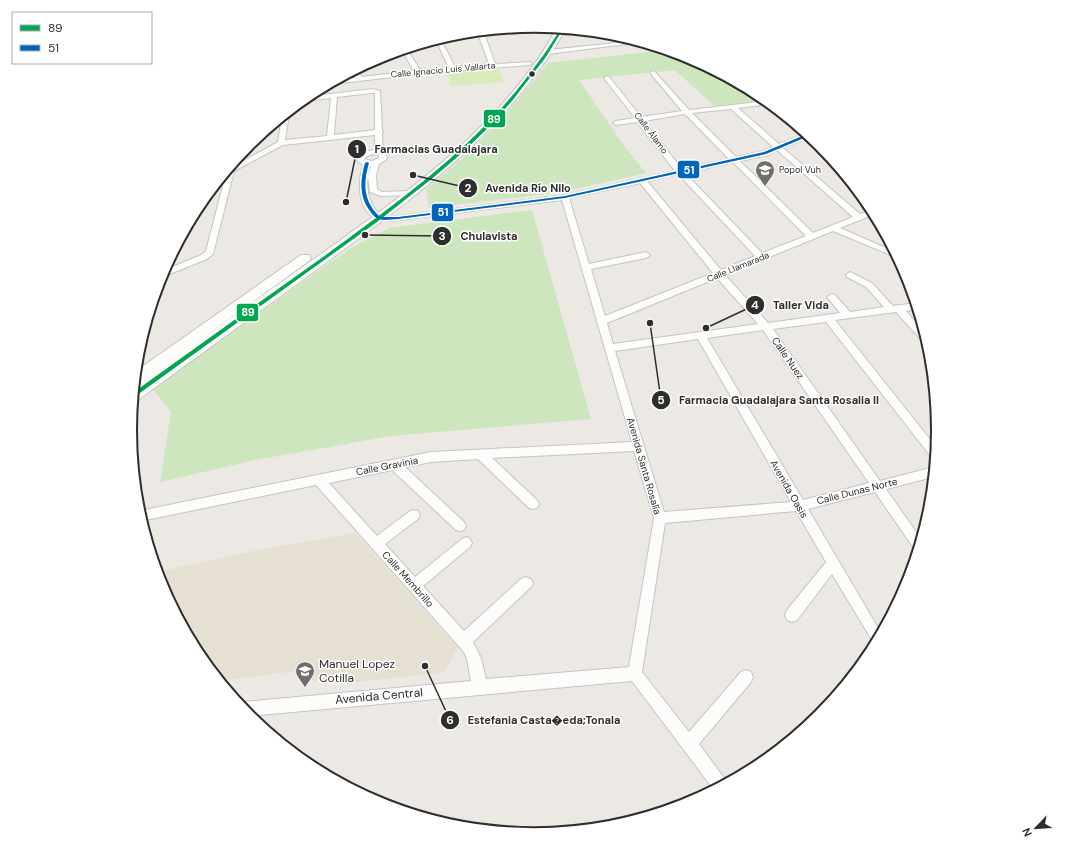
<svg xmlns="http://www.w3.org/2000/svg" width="1068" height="860" font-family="'DM Sans',sans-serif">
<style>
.education{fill:#e6e0d3}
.green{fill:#cee6be}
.pitch{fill:#d9eabb}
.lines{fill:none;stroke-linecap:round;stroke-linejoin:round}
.street-casing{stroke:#c5c4c5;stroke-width:2}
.secondary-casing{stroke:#c5c4c5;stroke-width:2}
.street{fill:#fcfcfb;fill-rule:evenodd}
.secondary{fill:#fcfcfb;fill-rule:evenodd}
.bus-1-casing{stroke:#fff;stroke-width:3}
.bus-2-casing{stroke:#fff;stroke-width:3}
.bus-1{fill:#00a651;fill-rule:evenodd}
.bus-2{fill:#0065bd;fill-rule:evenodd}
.bus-dot{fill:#2e2e2e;stroke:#fff;stroke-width:1.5}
.labels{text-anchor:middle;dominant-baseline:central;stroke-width:3;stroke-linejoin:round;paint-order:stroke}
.far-street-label{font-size:9px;fill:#2e2e2e;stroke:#fff}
.far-poi-label{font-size:9px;fill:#2e2e2e;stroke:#fff;text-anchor:start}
.street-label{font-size:10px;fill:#2e2e2e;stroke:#fff}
.near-poi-label{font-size:12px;fill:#2e2e2e;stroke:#fff;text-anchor:start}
.near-street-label{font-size:12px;fill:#2e2e2e;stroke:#fff}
.rim{fill:none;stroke:#2e2e2e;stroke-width:2}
.leader{fill:none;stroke:#2e2e2e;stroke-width:1.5}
.callout-dot{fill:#2e2e2e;stroke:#fff;stroke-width:1.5}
.mark-label{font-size:12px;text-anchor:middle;font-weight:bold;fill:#fff}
.callout-label{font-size:11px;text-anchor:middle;font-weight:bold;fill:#2e2e2e;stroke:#fff;stroke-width:3;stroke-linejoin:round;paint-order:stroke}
.line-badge{stroke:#fff;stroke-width:1.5}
.badge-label{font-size:11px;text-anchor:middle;font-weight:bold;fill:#fff}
</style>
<rect width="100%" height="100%" fill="#ece8e4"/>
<path class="education" d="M355,533L458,648L444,672L350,683L312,681V669L220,681L198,654L161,584L157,572L272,547Z"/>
<g class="green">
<path d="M666,50L689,57L740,84L755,101L714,106L675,70L579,80L625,147L646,173L563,192L429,208L426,189L463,158L502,119L548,63Z"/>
<path d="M532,210L591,419L391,436L255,460L160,482L171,412L152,388L351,248L389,228Z"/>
</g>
<path class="pitch" d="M498,67L504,82L451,86L447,72Z"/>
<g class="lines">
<defs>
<g id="street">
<path d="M543,27L566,31H586L566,35L543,31L484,33L495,64L531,62V64L529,65L418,74L333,84L330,83L336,80L355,78L354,70L359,68L361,77L414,71L402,50L407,49L420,70L449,68L436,40L440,38L455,67L489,64L478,34L472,32Z"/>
<path d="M636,41L642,42L548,54L545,52L548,50Z"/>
<path d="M653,71L655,72L689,110L767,101L771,104L738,108L779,144L806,134L810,137L783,148L860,214L872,210L875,214L840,228L895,252L898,258L833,231L725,275L768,323L840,313L827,297L832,294L835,295L850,312L884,307L866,287L847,277L846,275L850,272L872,283L893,306L916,303L917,309L906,311L924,332L927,344L924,343L896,312L835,320L936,447L935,459L932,458L826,322L773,329L880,481L934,467L933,477L886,489L921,539L917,551L915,550L875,492L808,509L881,633L875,645L832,574L797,620L792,622L787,620L785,615L787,610L826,562L796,511L665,523L642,672L689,732L741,672L746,670L751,672L753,677L751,682L699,744L727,782L714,790L632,681L249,716L238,704L243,702L471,681L467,659L464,652L316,485L141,521L139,511L431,452L632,442L562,200L398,220C392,220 381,222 376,219C357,209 358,182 363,165L356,160L361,152L375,150V135L283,145L234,171L213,254L207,259L160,278L163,271L201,255L206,251L227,170L278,142L282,117L287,112L289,114L285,140L327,136L331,98L302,101L306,97L372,89L380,91L382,130L383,132L382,134L383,152L386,154L387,159L379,164L376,176L377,189L382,192L410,191L414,193L410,195L381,196L370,192L368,176L371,166H370C365,184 366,202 381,216H398L565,195L675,171L637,122L616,125L613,123L616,121L635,118L604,78L607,76L609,77L641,117L682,111L651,74V72ZM372,93H375V130L334,135L337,97ZM731,109L773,147L763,151L736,157L692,113ZM685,114L729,159L682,169L644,121ZM777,150L853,217L813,233L740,161L768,155ZM374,154L379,155V158L372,161L364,159L367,156ZM733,162L806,236L762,253L685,173ZM678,174L755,256L721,270L647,181ZM640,183L713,273L605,316L591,269L646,258L650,255L646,252L589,264L569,198ZM717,278L758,324L613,344L607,323ZM763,330L869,483L803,500L707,338ZM698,339L791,502L664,512L615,351ZM634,451L654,518L629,667L486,679L481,658L473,642L531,587L533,583L531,579L526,577L521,579L464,631L423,586L470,547L472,543L470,539L466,537L462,539L415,577L385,544L418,519L420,515L418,511L414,510L410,511L377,536L329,483L392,470L456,530L460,531L464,530L466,526L464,522L405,467L431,462L478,459L529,508L533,509L537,508L539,504L537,500L492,458Z"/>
</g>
<path id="secondary" d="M557,28L565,29C556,48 543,65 530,82C474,155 400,208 327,262C264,308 201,354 138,400L133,402L134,387L140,383L134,384L136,371L301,255H309L311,258L309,261L187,349C236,314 286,279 335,244C419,184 506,120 557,28Z"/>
</defs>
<use href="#street" class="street-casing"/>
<use href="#secondary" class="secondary-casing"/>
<use href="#street" class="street"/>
<use href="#secondary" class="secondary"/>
<defs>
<path id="bus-1" d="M560,29H563L546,57L512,101L488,128L462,153L434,177L377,222L133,398L134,392C196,347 260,302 323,257C395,204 469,152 524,81C537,64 550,47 560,29Z"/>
<path id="bus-2" d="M807,134L809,136L766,154L565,198L398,219C392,219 385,221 379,219C375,218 372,214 370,211C359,197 360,180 365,163L367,162L369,163C363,184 363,201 380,217H398L565,196L764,152Z"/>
</defs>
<use href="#bus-1" class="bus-1-casing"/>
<use href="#bus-2" class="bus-2-casing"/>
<use href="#bus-1" class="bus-1"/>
<use href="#bus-2" class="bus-2"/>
</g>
<defs>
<symbol id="school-pin" viewBox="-11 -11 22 30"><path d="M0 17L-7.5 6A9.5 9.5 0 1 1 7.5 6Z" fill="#706f6e" stroke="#fff"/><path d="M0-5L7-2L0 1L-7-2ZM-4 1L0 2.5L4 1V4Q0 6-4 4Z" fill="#fff"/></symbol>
</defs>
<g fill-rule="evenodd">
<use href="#school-pin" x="754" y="159" width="22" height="30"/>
<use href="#school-pin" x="294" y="660" width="22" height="30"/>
</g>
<circle class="bus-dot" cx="532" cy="74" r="3.5"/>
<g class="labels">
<g class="far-street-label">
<text transform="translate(443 70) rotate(-5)">Calle Ignacio Luis Vallarta</text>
<text transform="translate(651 133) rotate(53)">Calle Álamo</text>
<text transform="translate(738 267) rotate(-22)">Calle Llamarada</text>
</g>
<g class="far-poi-label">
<text x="779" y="170">Popol Vuh</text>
</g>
<g class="street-label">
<text transform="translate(788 358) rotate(55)">Calle Nuez</text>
<text transform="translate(387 466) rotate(-11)">Calle Gravinia</text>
<text transform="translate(644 466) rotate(74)">Avenida Santa Rosalía</text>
<text transform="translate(789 489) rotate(60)">Avenida Oasis</text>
<text transform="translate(857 491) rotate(-14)">Calle Dunas Norte</text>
<text transform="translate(408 579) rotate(48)">Calle Membrillo</text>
</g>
<g class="near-poi-label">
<text x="319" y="664">Manuel Lopez<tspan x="319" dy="14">Cotilla</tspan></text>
</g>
<g class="near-street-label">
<text transform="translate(379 696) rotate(-5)">Avenida Central</text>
</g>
</g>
<path d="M0 0H1068V860H0ZM137 430a397 397 0 1 1 794 0a397 397 0 1 1-794 0Z" fill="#fff" fill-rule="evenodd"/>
<path class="rim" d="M137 430a397 397 0 1 1 794 0a397 397 0 1 1-794 0Z"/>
<path class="leader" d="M346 202L357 149M413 175L468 188M365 235L442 236M706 328L755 305M650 323L661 400M425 666L450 720"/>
<g class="callout-dot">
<circle cx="346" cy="202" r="4"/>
<circle cx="413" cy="175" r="4"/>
<circle cx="365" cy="235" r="4"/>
<circle cx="706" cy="328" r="4"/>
<circle cx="650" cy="323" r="4"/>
<circle cx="425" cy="666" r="4"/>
<circle cx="357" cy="149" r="10"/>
<circle cx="468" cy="188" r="10"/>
<circle cx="442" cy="236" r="10"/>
<circle cx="755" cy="305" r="10"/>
<circle cx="661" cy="400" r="10"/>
<circle cx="450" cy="720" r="10"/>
</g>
<g class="mark-label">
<text x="357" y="153">1</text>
<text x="468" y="192">2</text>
<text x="442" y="240">3</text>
<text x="755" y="309">4</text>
<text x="661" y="404">5</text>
<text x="450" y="724">6</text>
</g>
<g class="callout-label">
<text x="436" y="153">Farmacias Guadalajara</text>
<text x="528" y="192">Avenida Río Nilo</text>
<text x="489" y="240">Chulavista</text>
<text x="801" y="309">Taller Vida</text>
<text x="779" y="404">Farmacia Guadalajara Santa Rosalia II</text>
<text x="544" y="724">Estefania Casta�eda;Tonala</text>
</g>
<g class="line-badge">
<rect x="483" y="109" width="23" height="19" rx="4" fill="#00a651"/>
<rect x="677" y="160" width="23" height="19" rx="4" fill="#0065bd"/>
<rect x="431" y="203" width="23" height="19" rx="4" fill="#0065bd"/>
<rect x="236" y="303" width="23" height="19" rx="4" fill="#00a651"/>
</g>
<g class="badge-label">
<text x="494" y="123">89</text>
<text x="689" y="174">51</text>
<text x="443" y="216">51</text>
<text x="248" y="316">89</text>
</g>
<rect x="12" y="12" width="140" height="52" fill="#ffffff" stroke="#ababab"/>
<rect x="20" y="25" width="20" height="6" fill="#00a651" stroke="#ababab"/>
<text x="48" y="32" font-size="12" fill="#2e2e2e">89</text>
<rect x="20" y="45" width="20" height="6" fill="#0065bd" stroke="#ababab"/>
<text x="48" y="52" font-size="12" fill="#2e2e2e">51</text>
<g transform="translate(1036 828) rotate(245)" stroke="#ffffff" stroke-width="3" paint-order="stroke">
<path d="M0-3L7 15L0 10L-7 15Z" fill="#2e2e2e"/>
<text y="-6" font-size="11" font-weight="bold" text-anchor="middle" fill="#2e2e2e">N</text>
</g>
</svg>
